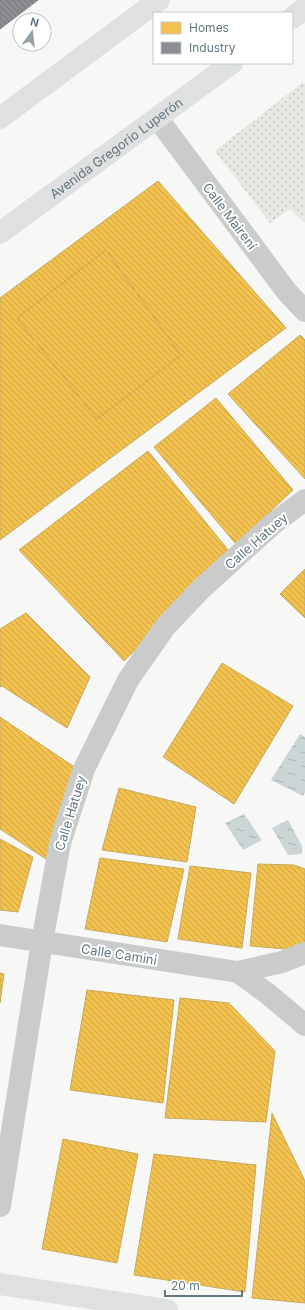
<svg xmlns="http://www.w3.org/2000/svg" width="305" height="1310" font-family="Inter,sans-serif">
<style>
.garden{fill:url(#garden-dots)}
.water{fill:url(#water-ripples)}
.homes{fill:url(#homes-back-hatch);stroke:#c7ab5d}
.industry{fill:url(#industry-back-hatch);stroke:#80868d}
.lines{fill:none;stroke-linecap:round;stroke-linejoin:round}
.minor{stroke:#cacccc;stroke-width:22}
.major{stroke:#dfe0e0;stroke-width:22}
.labels{text-anchor:middle;dominant-baseline:central;stroke-width:4;stroke-linejoin:round;paint-order:stroke}
.street-label{font-size:13px;fill:#627781;stroke:#fff}
</style>
<defs>
<pattern id="garden-dots" width="8" height="8" patternUnits="userSpaceOnUse"><rect width="8" height="8" fill="#e6e9e3"/><path d="M2 2h.1M6 6h.1" fill="none" stroke="#bec2bd" stroke-width="1.8" stroke-linecap="round"/></pattern>
<pattern id="water-ripples" width="26" height="14" patternUnits="userSpaceOnUse"><rect width="26" height="14" fill="#cbd5d6"/><path d="M2 4q2-2 4 0t4 0M15 11q2-2 4 0t4 0" fill="none" stroke="#a8b2b3"/></pattern>
<pattern id="homes-back-hatch" width="6" height="6" patternUnits="userSpaceOnUse"><rect width="6" height="6" fill="#f2c14e"/><path d="M-1 5l2 2M0 0l6 6M5-1l2 2" fill="none" stroke="#c7a246"/></pattern>
<pattern id="industry-back-hatch" width="6" height="6" patternUnits="userSpaceOnUse"><rect width="6" height="6" fill="#8d8d92"/><path d="M-1 5l2 2M0 0l6 6M5-1l2 2" fill="none" stroke="#717377"/></pattern>
</defs>
<rect width="100%" height="100%" fill="#f7f7f6"/>
<path class="garden" d="M303,82L305,84V223L290,209L270,223L215,151Z"/>
<g class="water">
<path d="M300,734L305,737V792L303,796L271,780Z"/>
<path d="M244,814L262,840L243,850L225,823Z"/>
<path d="M288,820L302,846V854L288,855L272,828Z"/>
</g>
<g class="homes">
<path d="M158,181L286,328L0,540V298Z"/>
<path d="M106,250L181,355L97,419L17,318Z"/>
<path d="M300,335L305,340V479L228,394Z"/>
<path d="M216,398L293,490L236,544L154,447Z"/>
<path d="M148,451L233,556L124,661L19,550Z"/>
<path d="M305,569V618L280,594Z"/>
<path d="M26,613L90,677L67,728L2,686L0,687V629Z"/>
<path d="M222,663L293,706L234,804L163,757Z"/>
<path d="M0,717L79,770L49,861L0,829Z"/>
<path d="M119,788L196,807L187,862L102,850Z"/>
<path d="M0,839L33,857L18,912L0,910Z"/>
<path d="M100,858L184,869L167,942L85,929Z"/>
<path d="M258,864L294,865L305,869V945L286,949L250,946Z"/>
<path d="M190,866L251,873L242,948L178,939Z"/>
<path d="M0,973L4,974L0,1003Z"/>
<path d="M87,990L174,1000L163,1103L70,1090Z"/>
<path d="M180,998L229,1003L275,1051L266,1122L165,1118Z"/>
<path d="M272,1113L305,1181V1303L252,1298Z"/>
<path d="M63,1139L138,1154L117,1263L42,1249Z"/>
<path d="M154,1154L256,1165L245,1292L134,1275Z"/>
</g>
<path class="industry" d="M0,0H38L0,29Z"/>
<g class="lines">
<g class="minor">
<path d="M158,119L287,292L305,311"/>
<path d="M0,935L238,972L282,962L305,953"/>
<path d="M238,972L268,994L305,1025"/>
<path d="M0,1206L42,942L60,843L84,769L128,680L165,627L201,589L274,523L305,500"/>
</g>
<g class="major">
<path d="M292,18L305,8"/>
<path d="M0,118L159,0"/>
<path id="s1" d="M0,233L232,63"/>
<path d="M0,1284L167,1310"/>
</g>
</g>
<g class="labels">
<g class="street-label">
<text stroke="none"><textPath href="#s1" startOffset="144">Avenida Gregorio Luperón</textPath></text>
<text transform="translate(230 216) rotate(53)">Calle Mairení</text>
<text transform="translate(256 541) rotate(-41)">Calle Hatuey</text>
<text transform="translate(70 813) rotate(-73)">Calle Hatuey</text>
<text transform="translate(119 954) rotate(9)">Calle Camini</text>
</g>
</g>
<rect x="153" y="12" width="140" height="52" fill="#ffffff" stroke="#c0c9cd"/>
<rect x="161" y="22" width="20" height="12" fill="#f2c14e" stroke="#c0c9cd"/>
<text x="189" y="32" font-size="12" fill="#627781">Homes</text>
<rect x="161" y="42" width="20" height="12" fill="#8d8d92" stroke="#c0c9cd"/>
<text x="189" y="52" font-size="12" fill="#627781">Industry</text>
<g transform="translate(32 32) rotate(15)"><circle r="19" fill="#ffffff" stroke="#c0c9cd"/>
<path d="M0-3L7 15L0 10L-7 15Z" fill="#96a4aa"/>
<text y="-6" font-size="11" font-weight="bold" text-anchor="middle" fill="#627781">N</text>
</g>
<path d="M165 1290v6h77v-6" fill="none" stroke="#627781" stroke-width="2"/>
<text x="171" y="1290" font-size="12" fill="#627781" stroke="#ffffff" stroke-width="3" paint-order="stroke">20 m</text>
</svg>
